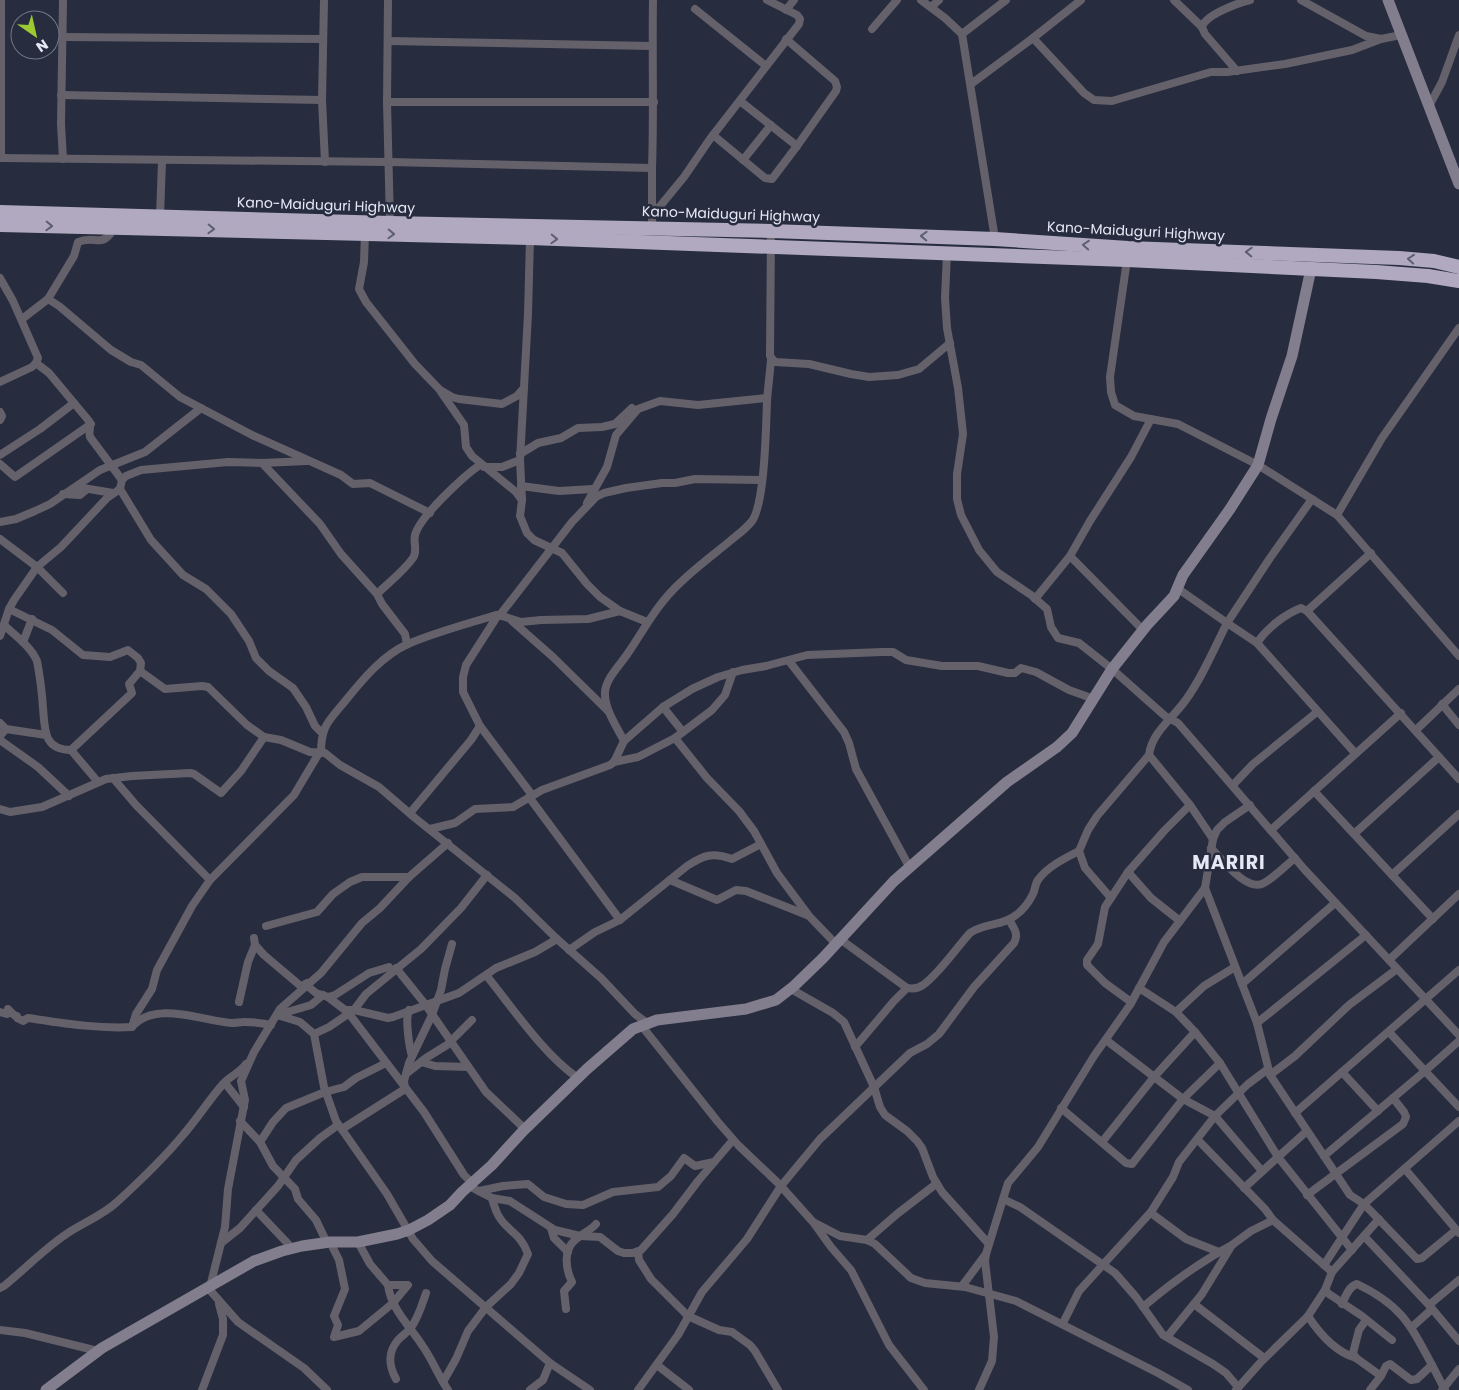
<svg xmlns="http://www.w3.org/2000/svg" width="1459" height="1390" font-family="Poppins,sans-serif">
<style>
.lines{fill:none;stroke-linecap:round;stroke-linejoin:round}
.street{stroke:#65616b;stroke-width:8}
.secondary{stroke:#837e8d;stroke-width:11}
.highway{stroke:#b0a9c0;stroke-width:14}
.oneway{stroke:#5e5e72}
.labels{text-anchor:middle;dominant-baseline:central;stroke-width:5;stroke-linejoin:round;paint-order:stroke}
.street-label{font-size:14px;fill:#e5e9f5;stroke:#272c3e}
.district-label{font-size:19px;font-weight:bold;letter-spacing:1px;fill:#e5e9f5;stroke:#272c3e}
</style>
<rect width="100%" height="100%" fill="#272c3e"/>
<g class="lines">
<g class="street">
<path d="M1,0V158"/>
<path d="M63,0L61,124L63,159"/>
<path d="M324,0L322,100L325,162"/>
<path d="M388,0L387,102L390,223"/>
<path d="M921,0L945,18L962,34L995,239"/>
<path d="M1174,0L1202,27L1205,34L1237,71"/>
<path d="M1301,0L1366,36L1381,39L1401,35"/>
<path d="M931,7L939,0"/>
<path d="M695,9L766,66"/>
<path d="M786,10L794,0"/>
<path d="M1202,27C1205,15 1238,3 1250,0"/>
<path d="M872,29L897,0"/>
<path d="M962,34L1006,0"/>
<path d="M63,37L322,39"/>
<path d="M1033,38L1084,93L1094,100L1112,101L1211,72H1227L1285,64L1352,50L1381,39"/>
<path d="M786,39L835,81L837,87L836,91L797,146"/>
<path d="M388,41L652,46"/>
<path d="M971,84L1033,38L1081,0"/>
<path d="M61,95L322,100"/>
<path d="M387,102H654"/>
<path d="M1429,106L1442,82L1459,35"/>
<path d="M713,135L765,178L772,179L797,146L740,101"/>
<path d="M0,158L389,162L652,168V228"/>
<path d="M743,160L771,125"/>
<path d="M652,168C654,112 652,56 653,0"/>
<path d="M653,213L661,205L684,177L710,139L799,24L800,19L797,15L767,0"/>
<path d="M160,216L162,161"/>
<path d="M771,231L770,356L775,362L809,364L851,374L869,377L898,375L919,369L950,343"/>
<path d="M365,233L364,262L359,289L366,302L415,364L440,390L452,397L459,399L502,404L517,396L524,388"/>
<path d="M530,238L528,314L520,460L522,500L520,516L527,533L534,540L562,553L587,584L600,597L620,611"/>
<path d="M947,253L945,298L947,328L958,388L963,434L957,474V499L961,515L979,550L997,572L1031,595L1047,609L1051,627L1058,638L1079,643L1112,669L1165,716L1178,723L1305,870L1459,1035"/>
<path d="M1127,260L1110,377L1111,392L1115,405L1134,416L1178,424L1258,465L1337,515L1459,656"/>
<path d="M0,278L13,301L38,358L36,363L32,367L0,382"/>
<path d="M48,299L59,306L111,350L131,362L141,365L180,397L252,435L341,475L353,484L370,483L430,513"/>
<path d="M22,319L48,299L74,256L78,242C95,234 102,250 114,228"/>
<path d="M36,363L49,373L89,421C92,426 88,431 90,437L122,480"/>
<path d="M441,392L464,425L466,447L472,456L516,492L522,500"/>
<path d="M0,412L2,416L0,420"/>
<path d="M520,454L538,443L561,438L578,428L602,427L615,424L632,408"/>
<path d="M0,455L40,429L74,403"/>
<path d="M307,461L262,463L228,462L141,470L126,476L122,480L120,489L151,540L183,575L206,589L231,614L249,641L256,658L269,671L293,688L306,707L315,726L322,733"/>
<path d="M262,463L320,524L341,554L377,594L382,604L405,634L407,644"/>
<path d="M0,464L15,477L91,424"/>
<path d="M484,467H502L520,460"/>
<path d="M521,486L559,491L593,489"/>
<path d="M74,489L77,487L113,493"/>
<path d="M63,494L80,495L86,490"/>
<path d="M1312,499L1270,558L1227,623L1257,643L1355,753"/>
<path d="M587,503L607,467L616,435L638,409L660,401L698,405L767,398"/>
<path d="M1337,515L1382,438L1459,328"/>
<path d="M0,522L16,519L35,511L50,504L100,470L145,452L201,408"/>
<path d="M0,539L37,567L63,593"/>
<path d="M1070,556L1143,630"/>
<path d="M1177,588L1227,623C1214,649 1202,678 1185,701C1172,719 1152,732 1149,755L1190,805L1213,839"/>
<path d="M377,594C389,582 403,572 413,558C418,551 413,543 415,535C420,516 464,476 481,464"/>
<path d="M1035,599L1070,556L1090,521L1131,457L1151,419"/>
<path d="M9,609L52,630L83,655L110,657L128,650L138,658L141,663L140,671L165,689L202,686L208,687L247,725L264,737L281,740L310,752L325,753L340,765L379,787L415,818L515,898L557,939L601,978L635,1014L647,1023"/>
<path d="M1307,611L1371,553"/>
<path d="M498,615L466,665L463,677V692L480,726L532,795"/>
<path d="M500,615L572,522L596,497L604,493L626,488L662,483H675L695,479L761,480"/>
<path d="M512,621L553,657L609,712"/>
<path d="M5,626C16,636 31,647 37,661C40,677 42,692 43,708C45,729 43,750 71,750L98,782"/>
<path d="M0,636L9,609L14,600L37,567L61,547L107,498L120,489"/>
<path d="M23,642L32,619"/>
<path d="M1257,643C1266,629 1285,614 1301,608L1307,611L1459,779"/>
<path d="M789,661L844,732L849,743L856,769L910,868"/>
<path d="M1442,704L1459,725"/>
<path d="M663,707L683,732"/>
<path d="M0,723L6,729L0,736"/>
<path d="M6,729L46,735"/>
<path d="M1416,730L1459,689"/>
<path d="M675,738L707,778L739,811L754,831L777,873L809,916L836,944"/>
<path d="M0,740L38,767L69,796"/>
<path d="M624,741C617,727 604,709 605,692C606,678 621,664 628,653C645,628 658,603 680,583C695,568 713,555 730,541C737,535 746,529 752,521C765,503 766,426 767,401C768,387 770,373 771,359"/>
<path d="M71,750L132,693L129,684L140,671"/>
<path d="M321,753C321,725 329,721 346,700C363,679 383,655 408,644C436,632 467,624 496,615L502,616L521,622L541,620L588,619L620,611L647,622"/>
<path d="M614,762L638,757L675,738L712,710L725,695L733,672"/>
<path d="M113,778L136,805L210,880"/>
<path d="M1233,785L1253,764L1317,712"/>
<path d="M1314,791L1433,919"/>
<path d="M529,797L620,920"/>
<path d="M0,809L10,812L42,807L106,779L132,776L190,773L194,774L221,793L241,771L264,737"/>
<path d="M410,813L471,740L480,726"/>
<path d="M430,829L455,823L475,809L513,807L542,790L610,765L614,762L624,741L663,707L692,689L718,677L742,670L766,666L807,655L882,652H893L906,660L942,666H978L1008,673H1015L1021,668L1036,672L1069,690L1094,699"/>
<path d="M1271,830L1401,713"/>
<path d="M1354,834L1439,757"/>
<path d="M1211,848C1222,859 1247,893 1264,883C1275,877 1285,866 1295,858"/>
<path d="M1128,872L1105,907L1098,944L1087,960V965L1105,983L1131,1002"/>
<path d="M1392,875L1459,814"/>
<path d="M670,880L717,900L736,890L746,891L807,915"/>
<path d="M1205,888L1257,1023L1270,1075L1350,1195L1364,1204L1417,1259L1422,1258L1456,1230"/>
<path d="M1111,898L1085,868L1079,851L1088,830L1097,816L1149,755"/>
<path d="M1180,921L1151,898L1128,872L1164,831L1190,805"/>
<path d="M266,926L317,912L333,894L350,882L362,877H409"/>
<path d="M254,938L255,945L264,955L303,988"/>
<path d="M840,939L907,988C913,989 919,988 923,985C938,975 957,947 970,933C983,923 1003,926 1016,915C1023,910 1029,902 1033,894C1035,890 1035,884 1038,880C1047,867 1065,858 1079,851"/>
<path d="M569,950L595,932L620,920L687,866C704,855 712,852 732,859L761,844"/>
<path d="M1389,960L1459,894"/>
<path d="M396,968L425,1004L486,1092L525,1129"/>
<path d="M486,975C512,1007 544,1055 578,1078"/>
<path d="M307,983L305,984L316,993L328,997L335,995L369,973L389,967"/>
<path d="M1242,984L1335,903"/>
<path d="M1139,988L1176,1012L1195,1032L1220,1063L1278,1157L1307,1131"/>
<path d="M791,989L833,1013L844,1022L874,1087L880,1107L885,1115L907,1131L917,1141L922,1148L933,1177L942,1192L988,1243"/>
<path d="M328,997L345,1010H354L388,1018L393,1017L459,993L496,968L535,952L557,939"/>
<path d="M239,1002L248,962L255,945"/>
<path d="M409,1010C405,1018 409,1046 412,1056"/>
<path d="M347,1011L424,1112L464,1175L472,1183"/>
<path d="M0,1012L7,1014L8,1009L14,1015L17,1016V1018L23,1021L28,1018C62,1023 97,1029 132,1027C155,1000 202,1021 232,1023C236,1023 240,1022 244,1022C253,1022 262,1023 271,1025"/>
<path d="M1176,1012L1204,986L1235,967"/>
<path d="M277,1015L300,1022L314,1034L324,1087L336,1121L387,1194L413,1239L432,1261L550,1363L590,1390"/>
<path d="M277,1015L311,1005L323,995"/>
<path d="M1257,1023L1366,935"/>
<path d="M641,1025L718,1122L738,1145L779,1184L813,1222L831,1247L851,1270L889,1345L924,1390"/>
<path d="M132,1027L136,1014L152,989L157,970L192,906L210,880L294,795L319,753"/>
<path d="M314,1034L329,1027L354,1010L366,994L421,949L461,908L487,875"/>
<path d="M1459,1041L1425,1071L1459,1107"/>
<path d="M855,1047L894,1001L907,988"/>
<path d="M421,1062L435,1066L468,1067"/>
<path d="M1220,1063L1183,1099L1215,1116L1262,1171"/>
<path d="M1342,1072L1378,1111"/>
<path d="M407,1073L426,1058L447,1045L472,1020"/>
<path d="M1270,1075L1295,1056L1349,1005L1397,969"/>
<path d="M225,1083L244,1107"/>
<path d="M1061,1108L1126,1163L1132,1164L1183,1099L1106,1040"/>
<path d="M1295,1113L1459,970"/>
<path d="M240,1121L260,1142L273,1166L295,1189L298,1199L316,1220L327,1243"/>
<path d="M342,1129L405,1089L404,1081L409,1063L432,1015L441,990L445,969L452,944"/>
<path d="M1197,1139L1265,1209L1273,1220L1332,1272"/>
<path d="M260,1142L273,1122L286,1108L325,1092L344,1087L356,1078L386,1063"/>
<path d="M1102,1142L1154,1077L1195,1032"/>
<path d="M1324,1156L1425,1071L1389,1032"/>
<path d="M1405,1169L1459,1233"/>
<path d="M469,1186L492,1198L510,1201L555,1230L580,1236L600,1237L618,1251L624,1253H633L641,1250L673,1214L698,1181L733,1140"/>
<path d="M1244,1188L1278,1157L1352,1250"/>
<path d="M479,1191L503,1186L528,1184L544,1197L566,1204L583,1205L613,1192L658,1187L671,1176L684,1158L695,1166L714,1162"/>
<path d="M1307,1195L1403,1124L1406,1117L1404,1112L1393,1098"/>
<path d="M1003,1199L1020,1207L1115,1273L1136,1297L1163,1335L1213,1364L1226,1373L1238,1387"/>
<path d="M256,1210L292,1248"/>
<path d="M1151,1213L1186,1239L1219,1252"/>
<path d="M815,1223L840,1236L867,1240L875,1244L911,1278L925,1283L965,1287L1016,1301L1158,1373L1188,1390"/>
<path d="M551,1228L554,1238L568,1252"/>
<path d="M1364,1236L1429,1305L1459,1341"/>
<path d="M867,1240L897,1214L936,1184"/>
<path d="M330,1242L339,1260L345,1289L334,1316L338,1325L334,1337L359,1331L393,1303L408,1285H388C391,1309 409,1325 422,1345C430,1356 436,1370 443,1382"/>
<path d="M358,1242L370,1264L388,1285"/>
<path d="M221,1243L240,1228L278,1186L296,1160L320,1138L338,1125"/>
<path d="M638,1252L639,1260L651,1279L688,1316L719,1330L732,1332L750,1345L755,1351L778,1390"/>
<path d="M1324,1265L1364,1204L1459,1121"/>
<path d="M962,1286L986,1254"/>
<path d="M210,1287L225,1227L228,1189L245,1100L241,1081L254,1052L280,1009L321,973L362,923L380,908L409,877L448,843"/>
<path d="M0,1288L4,1286C25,1269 43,1250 65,1235C82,1223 102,1216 117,1202C140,1181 163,1159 183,1135C197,1119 209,1100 223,1084C230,1076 240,1073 246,1064"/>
<path d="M208,1288L238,1322L304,1368L327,1390"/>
<path d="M1325,1290L1329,1294L1362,1316L1392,1340"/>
<path d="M1194,1304L1264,1358"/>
<path d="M1342,1304C1345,1297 1349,1286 1357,1284C1401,1305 1410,1324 1432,1365"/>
<path d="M1429,1305L1459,1280"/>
<path d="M1143,1307C1170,1284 1200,1262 1232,1245"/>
<path d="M566,1309L564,1291L572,1282C566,1270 563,1251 574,1241C581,1234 590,1231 596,1224"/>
<path d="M1366,1320L1359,1330L1353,1353L1356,1358L1381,1376"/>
<path d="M1063,1323L1079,1291L1151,1212L1173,1177L1179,1162L1215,1116L1248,1084L1268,1069"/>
<path d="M1412,1327L1432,1309"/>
<path d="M0,1330L25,1333L98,1351"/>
<path d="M1167,1337L1202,1294L1232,1245L1251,1231L1273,1220"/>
<path d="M1356,1358C1336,1352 1319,1333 1308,1316L1325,1290L1332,1272L1379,1219"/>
<path d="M657,1365L689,1390"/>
<path d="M396,1379C389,1366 387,1353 398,1340C402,1336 406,1333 410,1329C418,1319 422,1305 426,1293"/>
<path d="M202,1390L223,1335V1319L219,1304"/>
<path d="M448,1390L443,1382L456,1359L468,1331L486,1307L511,1284L519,1273L528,1254C520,1231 505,1231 497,1213C495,1208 493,1203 492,1198"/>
<path d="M530,1390L543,1380L550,1363"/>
<path d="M638,1390L678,1335L702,1292L747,1239L781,1186L820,1139L910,1053L927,1044L939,1034L974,987L1014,943C1019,934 1014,928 1009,920"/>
<path d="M979,1390L992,1361L994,1337L985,1261L986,1254L1008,1183L1038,1147L1094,1056L1130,1005L1164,942L1205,888L1213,839L1217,830L1225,822L1250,805"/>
<path d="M1236,1390L1260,1363L1308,1316"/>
<path d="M1370,1390L1381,1376L1386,1366L1390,1364L1411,1380L1417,1379L1432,1365L1445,1390"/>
<path d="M1442,1390L1459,1369"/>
</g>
<g class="secondary">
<path d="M1388,0L1459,184"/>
<path d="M46,1390L102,1348L254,1261L282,1251L302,1246L330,1242H358L397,1234L409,1230L428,1220L450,1205L462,1192L492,1165L523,1131L587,1069L633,1029L657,1020L746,1009L776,1000L794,986L823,958L894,881L1007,782L1057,747L1072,733L1112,669L1147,625L1174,596L1183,575L1230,509L1258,465L1271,419L1292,356L1311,269"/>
</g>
<g class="highway">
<path d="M0,212L390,223L771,231L995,239L1128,248L1399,258L1434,261L1459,267"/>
<path d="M0,225L530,238L1127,260L1376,272L1428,276L1459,281"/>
</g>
</g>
<defs><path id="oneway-chevron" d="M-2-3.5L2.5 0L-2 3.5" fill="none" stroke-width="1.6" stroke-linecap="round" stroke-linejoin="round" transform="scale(1.25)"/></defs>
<g class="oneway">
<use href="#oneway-chevron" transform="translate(49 226) rotate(2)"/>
<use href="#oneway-chevron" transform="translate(211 229) rotate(2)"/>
<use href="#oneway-chevron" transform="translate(391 234) rotate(2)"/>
<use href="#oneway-chevron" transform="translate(924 236) rotate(-178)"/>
<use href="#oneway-chevron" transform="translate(554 239) rotate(2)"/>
<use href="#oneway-chevron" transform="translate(1086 245) rotate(-176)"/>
<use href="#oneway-chevron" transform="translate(1249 252) rotate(-178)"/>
<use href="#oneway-chevron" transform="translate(1411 259) rotate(-175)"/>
</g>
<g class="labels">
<g class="street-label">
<text transform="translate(326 205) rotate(2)">Kano-Maiduguri Highway</text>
<text transform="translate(731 214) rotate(2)">Kano-Maiduguri Highway</text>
<text transform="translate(1136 231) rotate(3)">Kano-Maiduguri Highway</text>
</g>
<g class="district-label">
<text x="1229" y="862">MARIRI</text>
</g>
</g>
<g transform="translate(35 35) rotate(146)"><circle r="24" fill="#272c3e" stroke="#737887"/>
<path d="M0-4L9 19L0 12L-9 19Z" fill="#9cca31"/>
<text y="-8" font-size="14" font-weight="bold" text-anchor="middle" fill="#e5e9f5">N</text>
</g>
</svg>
